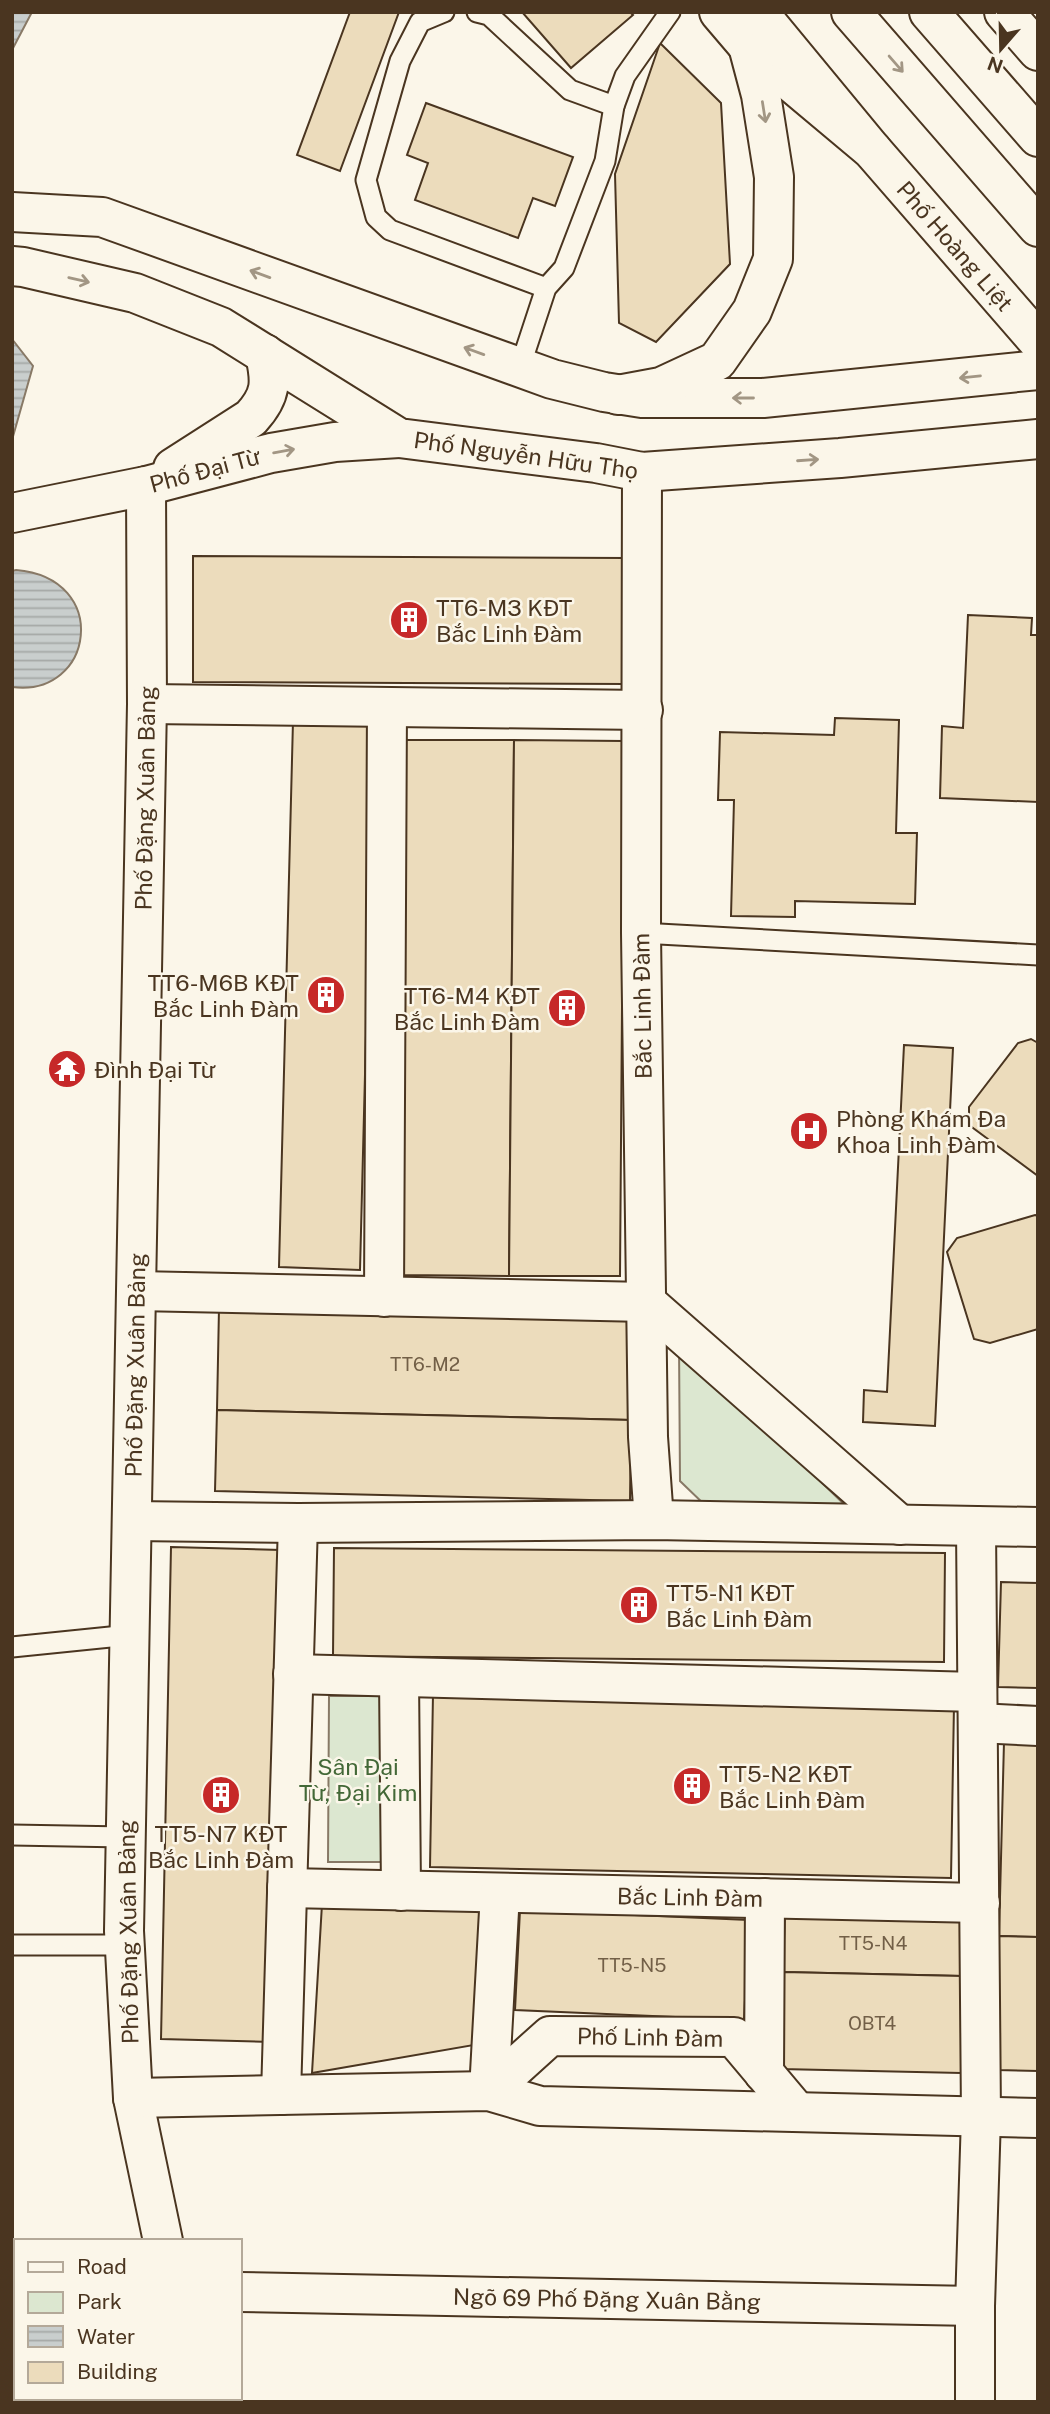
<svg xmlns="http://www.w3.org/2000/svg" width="1050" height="2414" font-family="'Public Sans',sans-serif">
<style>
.park{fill:#dce7d0;stroke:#887966;stroke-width:2}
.water{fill:url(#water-rules);stroke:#887966;stroke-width:2}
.building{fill:#ecdcbc;stroke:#4a3520;stroke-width:2}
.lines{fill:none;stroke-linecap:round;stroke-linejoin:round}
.lane-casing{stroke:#4a3520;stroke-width:23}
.street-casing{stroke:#4a3520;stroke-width:42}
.secondary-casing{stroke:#4a3520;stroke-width:42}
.primary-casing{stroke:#4a3520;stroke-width:42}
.highway-casing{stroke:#4a3520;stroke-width:42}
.lane{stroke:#fbf6e9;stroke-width:19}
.street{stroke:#fbf6e9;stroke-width:38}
.secondary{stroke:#fbf6e9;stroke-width:38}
.primary{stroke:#fbf6e9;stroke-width:38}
.highway{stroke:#fbf6e9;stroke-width:38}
.oneway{stroke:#a29684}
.labels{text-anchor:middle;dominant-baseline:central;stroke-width:5;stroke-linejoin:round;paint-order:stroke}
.number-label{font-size:19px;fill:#725f47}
.street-label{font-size:23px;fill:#4a3520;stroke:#fbf6e9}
.poi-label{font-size:23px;fill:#4a3520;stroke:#fbf6e9;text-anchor:start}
.park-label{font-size:23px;fill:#436837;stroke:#fbf6e9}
</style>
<defs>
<pattern id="water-rules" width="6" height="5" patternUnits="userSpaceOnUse" patternTransform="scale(1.75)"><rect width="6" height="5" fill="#c9cecd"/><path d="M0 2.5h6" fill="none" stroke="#a5a8a6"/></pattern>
</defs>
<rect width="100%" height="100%" fill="#fbf6e9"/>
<g class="park">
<path d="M679,1344L848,1508L709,1509L680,1481Z"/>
<path d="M329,1696H388V1862H328Z"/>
</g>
<g class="water">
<path d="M12,12H32L12,50Z"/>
<path d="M12,339L33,366L12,440Z"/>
<path d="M16,570C112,578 94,698 12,687V571Z"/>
</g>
<g class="building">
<path d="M350,12H399L340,171L297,155Z"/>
<path d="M522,12H630L633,15L571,68Z"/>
<path d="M660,43L721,103L730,264L656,342L619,323L615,174Z"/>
<path d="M426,103L573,157L555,206L533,198L518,238L415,200L428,163L407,155Z"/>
<path d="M193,556L626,558L625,684L193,682Z"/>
<path d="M968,615L1032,618L1031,635H1038V802L940,798L942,726L963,728Z"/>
<path d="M835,718L899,720L896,833H917L915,904L795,901V917L731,916L734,800H718L720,732L834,735Z"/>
<path d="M293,721L374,723L360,1270L279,1267Z"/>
<path d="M406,740H514L509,1276L400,1275Z"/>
<path d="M514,740L624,741L620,1276H509Z"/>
<path d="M1031,1039L1038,1043V1176L969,1125V1107L1018,1043Z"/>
<path d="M904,1045L953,1048L935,1426L863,1422L864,1390L887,1392Z"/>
<path d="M1035,1215L1038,1216V1329L990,1343L974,1339L947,1252L957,1238Z"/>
<path d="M219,1308L633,1318L631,1420L217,1410Z"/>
<path d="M217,1410L631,1420L630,1501L215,1491Z"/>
<path d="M171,1547L281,1550L271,2042L161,2039Z"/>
<path d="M334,1548L945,1553L944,1662L333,1656Z"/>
<path d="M1001,1582L1038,1583V1688L998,1687Z"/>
<path d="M433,1694L954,1705L951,1878L430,1867Z"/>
<path d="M1004,1742L1038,1743V1937L999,1936Z"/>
<path d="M487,1903L474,2045L312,2073L322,1904Z"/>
<path d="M520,1910L749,1920L744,2020L515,2010Z"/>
<path d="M785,1910L963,1914L962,1976L783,1972Z"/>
<path d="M999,1936L1038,1937V2071L997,2070Z"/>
<path d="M783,1972L962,1976L961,2073L781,2069Z"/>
</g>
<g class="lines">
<defs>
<g id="lane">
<path d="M444,12L420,22L400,61L366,180L376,217L390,230L546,288"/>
<path d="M477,12L489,15L570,90L614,106"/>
<path d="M520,367L546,288L564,268L605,161L614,106L625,76L670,12"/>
<path d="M641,933L1038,955"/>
<path d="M12,1647L130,1635"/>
<path d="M12,1835L125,1837"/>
<path d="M12,1945H124"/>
<path d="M12,2290L16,2289"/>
</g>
<g id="street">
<path d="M929,12L1038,137"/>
<path d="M642,472L641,933L648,1437L654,1520"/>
<path d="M146,486L147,704L124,1931L133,2098L163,2241"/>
<path d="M147,704L643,710"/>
<path d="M137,1291L646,1302L900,1525"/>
<path d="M384,1297L387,707"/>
<path d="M132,1521L298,1523L654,1520L1038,1527"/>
<path d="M293,1674L976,1692"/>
<path d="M399,1677L401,1891"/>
<path d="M978,1723L1038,1726"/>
<path d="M287,1888L980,1903"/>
<path d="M764,2073L765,1898"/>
<path d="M489,2091L550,2036L734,2037L797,2112"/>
<path d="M489,2091L500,1893"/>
<path d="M281,2095L298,1523"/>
<path d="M133,2098L489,2091L540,2106L1038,2118"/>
<path d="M240,2292L975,2306"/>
<path d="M199,2398V2402"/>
<path d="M975,2402V2306L981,2117L976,1526"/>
</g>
<g id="secondary">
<path d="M12,212L102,217L552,379L604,392L642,398H763L1038,370"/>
<path d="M12,266L23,267L135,293L221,327L399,438L596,463L642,472L840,458L1038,439"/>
<path d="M173,468L251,418C272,395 271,382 265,354"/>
<path d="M12,513L146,486L271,453L335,442L399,438"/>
</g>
<g id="primary">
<path d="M719,12L748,46L872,150L1038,341"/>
<path d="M618,395L661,387L717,361L752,311L773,259L774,177L761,95L748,46"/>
</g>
<g id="highway">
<path d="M758,12L872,150"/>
<path d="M851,12L1038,227"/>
<path d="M1004,12L1038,51"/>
</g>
</defs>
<use href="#lane" class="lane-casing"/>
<use href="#street" class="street-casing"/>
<use href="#secondary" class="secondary-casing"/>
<use href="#primary" class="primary-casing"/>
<use href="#highway" class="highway-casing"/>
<use href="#lane" class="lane"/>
<use href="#street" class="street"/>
<use href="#secondary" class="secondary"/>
<use href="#primary" class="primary"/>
<use href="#highway" class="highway"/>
</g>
<defs><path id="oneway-shaft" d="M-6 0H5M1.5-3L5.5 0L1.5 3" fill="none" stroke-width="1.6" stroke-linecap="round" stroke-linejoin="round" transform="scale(1.75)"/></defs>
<g class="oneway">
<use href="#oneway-shaft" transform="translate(896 64) rotate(49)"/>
<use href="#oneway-shaft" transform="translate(764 112) rotate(81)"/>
<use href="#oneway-shaft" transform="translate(260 274) rotate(-160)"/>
<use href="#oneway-shaft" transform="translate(79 280) rotate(13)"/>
<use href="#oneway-shaft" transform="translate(474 351) rotate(-160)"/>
<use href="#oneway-shaft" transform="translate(970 377) rotate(174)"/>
<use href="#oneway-shaft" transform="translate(743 398) rotate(-180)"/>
<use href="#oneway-shaft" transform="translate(284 451) rotate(-10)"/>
<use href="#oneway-shaft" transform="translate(808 460) rotate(-4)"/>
</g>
<defs>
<symbol id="building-disc" viewBox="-11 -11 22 22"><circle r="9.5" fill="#c62828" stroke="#fbf6e9"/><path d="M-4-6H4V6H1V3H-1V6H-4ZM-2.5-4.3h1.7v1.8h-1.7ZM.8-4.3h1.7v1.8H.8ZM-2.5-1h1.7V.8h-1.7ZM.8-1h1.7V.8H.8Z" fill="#fff"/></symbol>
<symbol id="temple-disc" viewBox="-11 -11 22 22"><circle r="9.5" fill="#c62828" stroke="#fbf6e9"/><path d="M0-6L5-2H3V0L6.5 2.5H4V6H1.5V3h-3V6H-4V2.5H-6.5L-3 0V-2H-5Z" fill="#fff"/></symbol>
<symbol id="hospital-disc" viewBox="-11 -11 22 22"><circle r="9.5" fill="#c62828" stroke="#fbf6e9"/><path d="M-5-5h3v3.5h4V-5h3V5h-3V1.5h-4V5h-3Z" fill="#fff"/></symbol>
</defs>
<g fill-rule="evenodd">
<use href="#building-disc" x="387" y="598" width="44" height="44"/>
<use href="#building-disc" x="304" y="973" width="44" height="44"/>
<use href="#building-disc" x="545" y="986" width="44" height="44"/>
<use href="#temple-disc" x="45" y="1047" width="44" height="44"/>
<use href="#hospital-disc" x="787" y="1109" width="44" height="44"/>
<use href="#building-disc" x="617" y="1583" width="44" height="44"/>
<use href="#building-disc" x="670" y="1764" width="44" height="44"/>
<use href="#building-disc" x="199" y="1773" width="44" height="44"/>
</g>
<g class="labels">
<g class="number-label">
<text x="425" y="1364">TT6-M2</text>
<text x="873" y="1943">TT5-N4</text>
<text x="632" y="1965">TT5-N5</text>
<text x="872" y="2023">OBT4</text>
</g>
<g class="street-label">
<text transform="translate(955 246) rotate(49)">Phố Hoàng Liệt</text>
<text transform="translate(526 455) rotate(8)">Phố Nguyễn Hữu Thọ</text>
<text transform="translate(205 470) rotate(-15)">Phố Đại Từ</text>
<text transform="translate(145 798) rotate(-89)">Phố Đặng Xuân Bảng</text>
<text transform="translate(642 1006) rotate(-91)">Bắc Linh Đàm</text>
<text transform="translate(135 1365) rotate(-89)">Phố Đặng Xuân Bảng</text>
<text transform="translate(690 1897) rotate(1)">Bắc Linh Đàm</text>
<text transform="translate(128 1932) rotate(-91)">Phố Đặng Xuân Bảng</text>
<text transform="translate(650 2037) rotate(1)">Phố Linh Đàm</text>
<text transform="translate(607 2299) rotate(1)">Ngõ 69 Phố Đặng Xuân Bằng</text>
</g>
<g class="poi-label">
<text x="436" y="607">TT6-M3 KĐT<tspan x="436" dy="26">Bắc Linh Đàm</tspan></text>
<text x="299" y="982" text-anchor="end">TT6-M6B KĐT<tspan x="299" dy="26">Bắc Linh Đàm</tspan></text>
<text x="540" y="995" text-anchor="end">TT6-M4 KĐT<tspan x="540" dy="26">Bắc Linh Đàm</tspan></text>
<text x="94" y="1069">Đình Đại Từ</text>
<text x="836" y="1118">Phòng Khám Đa<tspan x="836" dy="26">Khoa Linh Đàm</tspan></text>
<text x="666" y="1592">TT5-N1 KĐT<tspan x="666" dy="26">Bắc Linh Đàm</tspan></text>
<text x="719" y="1773">TT5-N2 KĐT<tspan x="719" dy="26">Bắc Linh Đàm</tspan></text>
<text x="221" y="1833" text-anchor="middle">TT5-N7 KĐT<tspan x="221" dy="26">Bắc Linh Đàm</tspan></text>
</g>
<g class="park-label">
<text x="358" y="1766">Sân Đại<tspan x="358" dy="26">Từ, Đại Kim</tspan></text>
</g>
</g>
<rect width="1050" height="2414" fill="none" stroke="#4a3520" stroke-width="28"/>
<rect x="14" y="2239" width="228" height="161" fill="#fbf6e9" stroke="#b4a999" stroke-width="2"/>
<rect x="28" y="2262" width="35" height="10" fill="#fbf6e9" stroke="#b4a999" stroke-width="2"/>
<text x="77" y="2274" font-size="21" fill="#4a3520">Road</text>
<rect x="28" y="2292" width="35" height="21" fill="#dce7d0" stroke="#b4a999" stroke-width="2"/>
<text x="77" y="2309" font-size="21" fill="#4a3520">Park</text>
<rect x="28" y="2326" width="35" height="21" fill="url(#water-rules)" stroke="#b4a999" stroke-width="2"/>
<text x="77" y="2344" font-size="21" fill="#4a3520">Water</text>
<rect x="28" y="2362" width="35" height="21" fill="#ecdcbc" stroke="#b4a999" stroke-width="2"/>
<text x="77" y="2379" font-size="21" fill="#4a3520">Building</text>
<g transform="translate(1001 49) rotate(200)" stroke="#fbf6e9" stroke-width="5" paint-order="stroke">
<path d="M0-5L12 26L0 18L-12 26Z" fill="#4a3520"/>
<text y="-10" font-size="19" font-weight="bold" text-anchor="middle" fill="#4a3520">N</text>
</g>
</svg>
